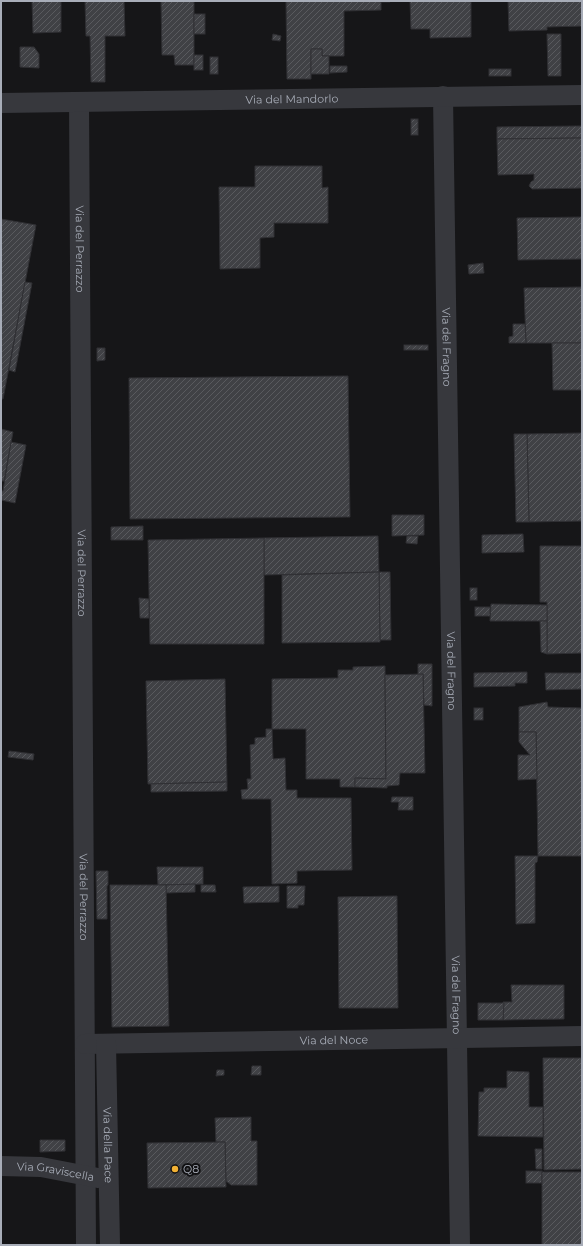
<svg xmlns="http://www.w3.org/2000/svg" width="583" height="1246" font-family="Montserrat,sans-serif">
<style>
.building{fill:url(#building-hatch);stroke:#303034}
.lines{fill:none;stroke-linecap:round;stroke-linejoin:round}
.minor{stroke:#37383d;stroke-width:20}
.poi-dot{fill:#f2b134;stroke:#111113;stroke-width:1.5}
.labels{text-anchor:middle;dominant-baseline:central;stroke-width:4;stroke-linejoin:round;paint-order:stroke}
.street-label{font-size:11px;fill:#a8adb8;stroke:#111113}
.poi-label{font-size:11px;fill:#a8adb8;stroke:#111113;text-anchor:start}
</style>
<defs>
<pattern id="building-hatch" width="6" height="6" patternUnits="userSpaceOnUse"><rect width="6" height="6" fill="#404145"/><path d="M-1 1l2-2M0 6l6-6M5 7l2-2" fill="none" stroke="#595a5e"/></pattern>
</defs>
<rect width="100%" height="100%" fill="#161618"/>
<g class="building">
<path d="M32,1H61V32L33,33Z"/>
<path d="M85,1H124L125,36H105V82H91L90,36H86Z"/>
<path d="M161,1H194V65H175L174,55H162Z"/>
<path d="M286,1H390V2H381V10L344,11V56H322V49H311V79H287Z"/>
<path d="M410,1H471V37L430,38V29H411Z"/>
<path d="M508,1H582V26L547,27V30L509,31Z"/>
<rect x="194" y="14" width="11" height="20"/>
<path d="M273,34L281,36L280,41L272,40Z"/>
<path d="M547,34H561V76H548Z"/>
<path d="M20,47H34L39,54V68L20,67Z"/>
<path d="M311,49H322V56H329V74H311Z"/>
<rect x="194" y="55" width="9" height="15"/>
<rect x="210" y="57" width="8" height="17"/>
<path d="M330,66H347V72L330,73Z"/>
<rect x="489" y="69" width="22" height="7"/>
<rect x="411" y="119" width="7" height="16"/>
<path d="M577,126H582V138L497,139V127Z"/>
<path d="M582,138V188L532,189L529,186L531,182L534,180V174L498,175L497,139Z"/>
<path d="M255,166H322V188L328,187V223H274V237L260,238V268L220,269L219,187H255Z"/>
<path d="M582,217V259L518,260L517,218Z"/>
<path d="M1,219L36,225L3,399H1Z"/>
<path d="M483,263L484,273L469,274L468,265Z"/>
<path d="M25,282L32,283L15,372L9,370Z"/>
<path d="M582,287V343H526L524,288Z"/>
<path d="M513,324H525L526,343H509V337L513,336Z"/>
<path d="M552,343H582V390H553Z"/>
<rect x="404" y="345" width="24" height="5"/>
<path d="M97,348H105V360L97,361Z"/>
<path d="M348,376L350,517L130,519L129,378Z"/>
<path d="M1,429L13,432L4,481H1Z"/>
<path d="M582,433V521L529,522L527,434Z"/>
<path d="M514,434H527L529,522H516Z"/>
<path d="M11,442L26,445L15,503L1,500V491H3Z"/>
<path d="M392,515H424V535L392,536Z"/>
<path d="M143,526V540H111V527Z"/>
<path d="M523,534L524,552L482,553V535Z"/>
<path d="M378,536L379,572L264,575V538Z"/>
<path d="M407,536H418L417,544L406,543Z"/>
<path d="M264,538V644H150L148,540Z"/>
<path d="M540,546H582V653L547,654V602H540Z"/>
<path d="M379,572H390L391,640H380Z"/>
<path d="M379,572L380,642L282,643V575Z"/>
<rect x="470" y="588" width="7" height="12"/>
<path d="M139,598L149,599V618H140Z"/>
<path d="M491,604L547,605V621H490Z"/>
<rect x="475" y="607" width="15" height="9"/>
<path d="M540,621H547V654L541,652Z"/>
<path d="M418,664H432V706L424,705L423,674L418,675Z"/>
<path d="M385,666L386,779L355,778V787H340V779H306V729H272V679L338,678V670H353V667Z"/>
<path d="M527,672V683H515V686L474,687V673Z"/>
<path d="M545,673H582V689L546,690Z"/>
<path d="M423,674L425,773H400L399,785L387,786V788L355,787V778L386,779L385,675Z"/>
<path d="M225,679L227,782L148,784L146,681Z"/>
<path d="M547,702L548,707L582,708V856H538L536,732H519V707Z"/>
<rect x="474" y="708" width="9" height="12"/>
<path d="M266,729H272L273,759L285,758L286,790H297V798H351L352,870L297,871V883L272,884L271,799H242L241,790L248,789L247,779H251L250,745L255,744V738L266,737Z"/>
<path d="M519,732H536L537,779L518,780V755H530L519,742Z"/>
<path d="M9,751L34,754L33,760L8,757Z"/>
<path d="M227,782V791L151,792V784Z"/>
<path d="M392,797H413V810H398L399,802H391Z"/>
<path d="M515,856H538L537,862L535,863V923L516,924Z"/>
<path d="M157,867H203V884L158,885Z"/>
<path d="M96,871H108V885L107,886V919H97Z"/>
<path d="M195,884V892L166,893V885Z"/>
<path d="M110,885H166L169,1026L112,1027Z"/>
<path d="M201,885H215L216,892H201Z"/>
<path d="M279,886V902L244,903L243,887Z"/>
<path d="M287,886H305L304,905H298V908H287Z"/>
<path d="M397,896L398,1008H339L338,897Z"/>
<path d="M511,985H564V1019L503,1020V1002H512Z"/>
<path d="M478,1003H504L503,1020H478Z"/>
<path d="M543,1058H582V1169L544,1170Z"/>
<path d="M252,1066H261V1075H251Z"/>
<path d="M217,1070H224V1075L216,1076Z"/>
<path d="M507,1071L529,1072V1107H543V1137L478,1136L479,1092H484V1088H507Z"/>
<path d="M251,1117V1141H257V1185H231L226,1181L225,1142H216L215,1118Z"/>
<path d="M40,1140H65V1151L40,1152Z"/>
<path d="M225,1142L226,1187L148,1188L147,1143Z"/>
<path d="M535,1149H542V1169H536Z"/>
<rect x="526" y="1171" width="16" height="12"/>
<rect x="542" y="1172" width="40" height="73"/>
</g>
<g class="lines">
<g class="minor">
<path id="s1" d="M443,96L460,1245"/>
<path id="s2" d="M79,102L86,1245"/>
<path id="s3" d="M1,103L582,95"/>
<path id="s4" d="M85,1044L582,1036"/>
<path id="s5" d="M106,1044L110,1245"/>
<path id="s6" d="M1,1166L41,1167L98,1178"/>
</g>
</g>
<circle class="poi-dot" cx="175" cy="1169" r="4"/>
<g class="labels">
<g class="street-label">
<text stroke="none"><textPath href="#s3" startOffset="291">Via del Mandorlo</textPath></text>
<text stroke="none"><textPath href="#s2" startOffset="147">Via del Perrazzo</textPath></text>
<text stroke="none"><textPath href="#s1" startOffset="251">Via del Fragno</textPath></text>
<text stroke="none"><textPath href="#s2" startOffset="471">Via del Perrazzo</textPath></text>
<text stroke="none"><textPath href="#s1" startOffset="575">Via del Fragno</textPath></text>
<text stroke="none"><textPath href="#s2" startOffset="795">Via del Perrazzo</textPath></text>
<text stroke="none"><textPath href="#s1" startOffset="899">Via del Fragno</textPath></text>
<text stroke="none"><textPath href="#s4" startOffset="249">Via del Noce</textPath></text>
<text stroke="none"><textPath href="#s5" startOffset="101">Via della Pace</textPath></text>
<text stroke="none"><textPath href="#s6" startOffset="55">Via Graviscella</textPath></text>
</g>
<g class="poi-label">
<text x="183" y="1169">Q8</text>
</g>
</g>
<rect width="583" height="1246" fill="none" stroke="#a8adb8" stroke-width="4"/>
</svg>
